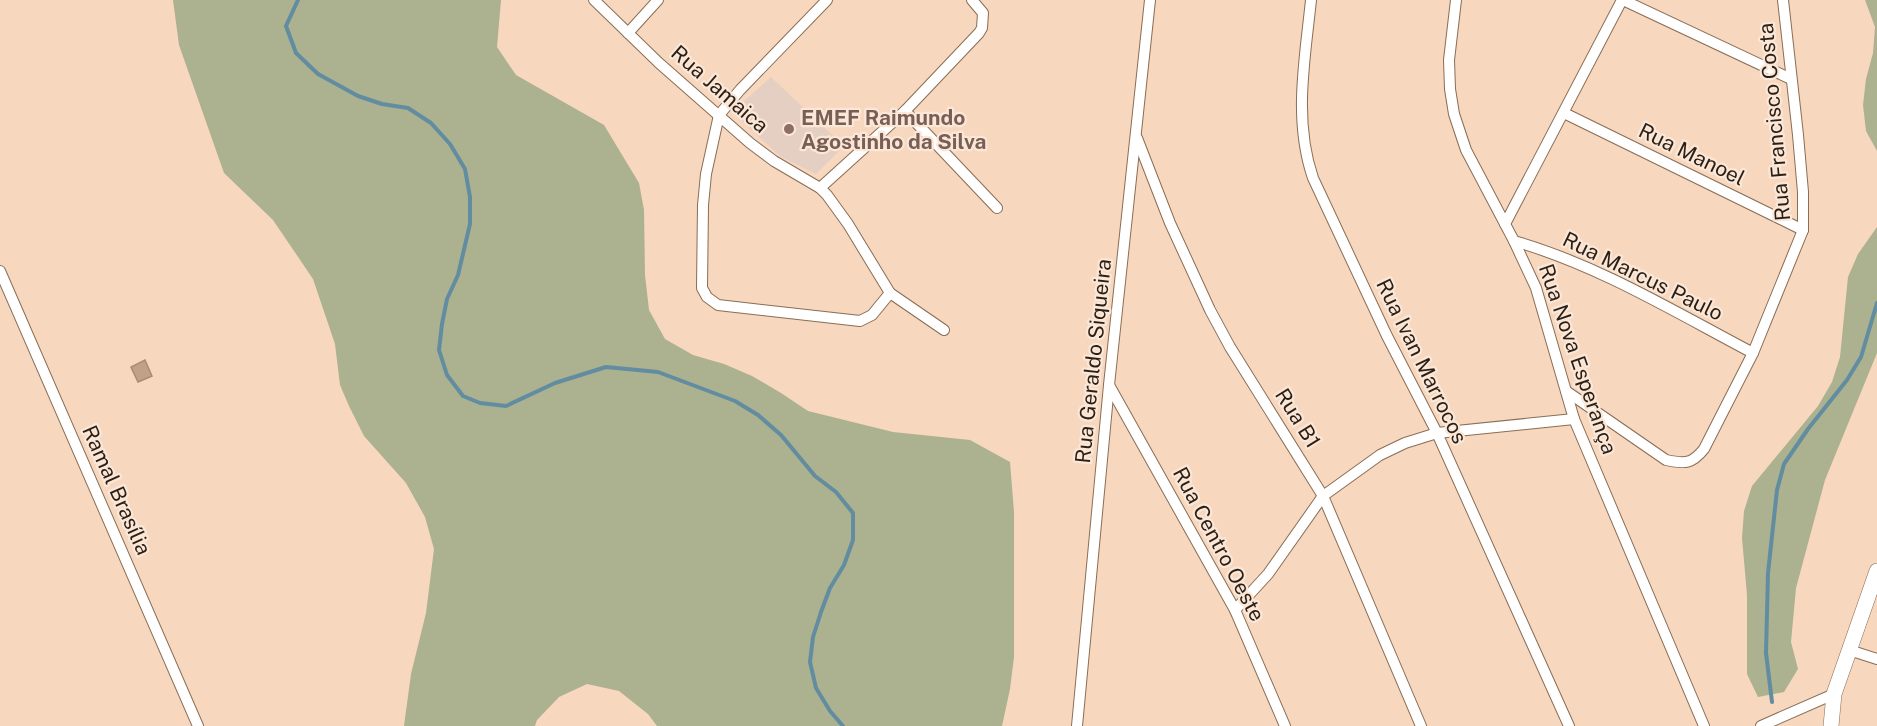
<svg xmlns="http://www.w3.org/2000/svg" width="1877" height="726" font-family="'Public Sans',sans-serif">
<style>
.education{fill:#e5cfc2}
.green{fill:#acb190}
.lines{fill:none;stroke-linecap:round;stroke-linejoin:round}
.stream{stroke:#628da0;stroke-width:4}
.building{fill:#c3a186;stroke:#a98c74;stroke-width:1.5}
.street-casing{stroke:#896d55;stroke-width:12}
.secondary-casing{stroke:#896d55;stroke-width:16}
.street{stroke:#fff;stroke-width:10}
.secondary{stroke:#fff;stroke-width:15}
.education-dot{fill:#8d6e63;stroke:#fbe7d7;stroke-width:2}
.labels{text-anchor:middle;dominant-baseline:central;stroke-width:4.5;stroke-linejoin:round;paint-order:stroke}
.street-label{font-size:21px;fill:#2b1f15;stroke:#fbe7d7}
.education-label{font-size:21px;font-weight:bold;fill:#785e54;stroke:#fbe7d7;text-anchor:start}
</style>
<rect width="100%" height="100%" fill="#f7d7bd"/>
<path class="education" d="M771,77L844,146L816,174L781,157L732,112Z"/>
<g class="green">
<path d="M173,0H501L497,47L516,75L604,125L639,183L644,210L645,275L649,310L665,339L693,355L724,364L752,376L781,393L808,411L893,432L970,440L1010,462L1014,512V657L1010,689L1002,726H657L648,714L619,691L587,684L559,697L537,720L535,726H404L411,674L426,613L434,549L425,517L406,483L364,436L349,406L340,385L335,344L313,279L273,220L224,173L179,45Z"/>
<path d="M1865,0H1877V151L1866,131L1863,105L1866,79L1873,53L1875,27Z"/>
<path d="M1877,227V353L1825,480L1796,588L1791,642L1798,669L1784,692L1758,697L1747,674V595L1742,538L1744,511L1752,486L1818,406L1832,382L1840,357L1848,277L1858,254Z"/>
</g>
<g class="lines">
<g class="stream">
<path d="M298,0L286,26L296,53L318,74L358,96L382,104L408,108L431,123L450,144L465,169L470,197V224L458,275L447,299L442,324L439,350L447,375L463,396L480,403L506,406L555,383L606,367L658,372L735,401L758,415L781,435L815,476L836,492L853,513V540L844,565L830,588L821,612L813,637L810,662L816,688L830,711L843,726"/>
<path d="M1772,702L1766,653L1768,573L1777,490L1784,464L1808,429L1847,380L1861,357L1877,303"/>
</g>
</g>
<path class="building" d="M145,360L152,376L138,382L131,367Z"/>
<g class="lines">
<defs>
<g id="street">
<path d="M594,0L659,63L750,143L774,161L820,188L827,195L848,224L890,293L944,330"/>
<path d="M827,0L740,90L719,115L706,174L703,205L702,288L707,297L718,305L860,321L872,315L890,293"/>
<path d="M1311,0C1305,59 1293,120 1313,178L1387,336L1437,433L1569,726"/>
<path d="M1456,0L1449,60L1450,89L1454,114L1466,150L1514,241L1536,288L1574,419L1704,726"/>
<path d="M1623,0L1791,79"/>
<path d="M628,33L658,0"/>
<path d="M905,111L997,208"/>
<path d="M1564,113L1803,230"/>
<path d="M1137,138L1170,223L1210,310L1230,347L1323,496L1421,726"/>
<path d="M820,188L905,111L979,33L982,28L983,13L972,0"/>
<path d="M1505,224L1622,0"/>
<path d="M1514,241C1598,265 1675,312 1753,353"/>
<path d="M0,271L198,726"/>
<path d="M1109,385L1235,610L1285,726"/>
<path d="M1566,391L1666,460C1685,464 1692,464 1704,449L1753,353L1803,230V192L1798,135L1783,0"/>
<path d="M1235,610L1268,574L1323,496L1380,455L1405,443L1437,433L1574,419"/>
<path d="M1849,650L1877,659"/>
<path d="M1077,726L1109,385L1150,0"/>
<path d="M1761,726L1834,694"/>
</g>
<path id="secondary" d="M1831,726L1834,694L1877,571"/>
</defs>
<use href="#street" class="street-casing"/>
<use href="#secondary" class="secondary-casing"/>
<use href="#street" class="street"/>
<use href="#secondary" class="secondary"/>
</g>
<circle class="education-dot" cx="789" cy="129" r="6"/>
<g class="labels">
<g class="street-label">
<text transform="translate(720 89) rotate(41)">Rua Jamaica</text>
<text transform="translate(1774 122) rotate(-95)">Rua Francisco Costa</text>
<text transform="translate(1692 154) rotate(26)">Rua Manoel</text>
<text transform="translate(1643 276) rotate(26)">Rua Marcus Paulo</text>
<text transform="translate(1578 359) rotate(71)">Rua Nova Esperança</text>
<text transform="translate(1093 361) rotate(-84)">Rua Geraldo Siqueira</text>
<text transform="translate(1422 361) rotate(64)">Rua Ivan Marrocos</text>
<text transform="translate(1298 418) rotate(58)">Rua B1</text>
<text transform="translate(117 490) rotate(66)">Ramal Brasília</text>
<text transform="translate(1219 544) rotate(62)">Rua Centro Oeste</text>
</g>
<g class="education-label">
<text x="801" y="117">EMEF Raimundo<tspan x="801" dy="24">Agostinho da Silva</tspan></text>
</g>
</g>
</svg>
